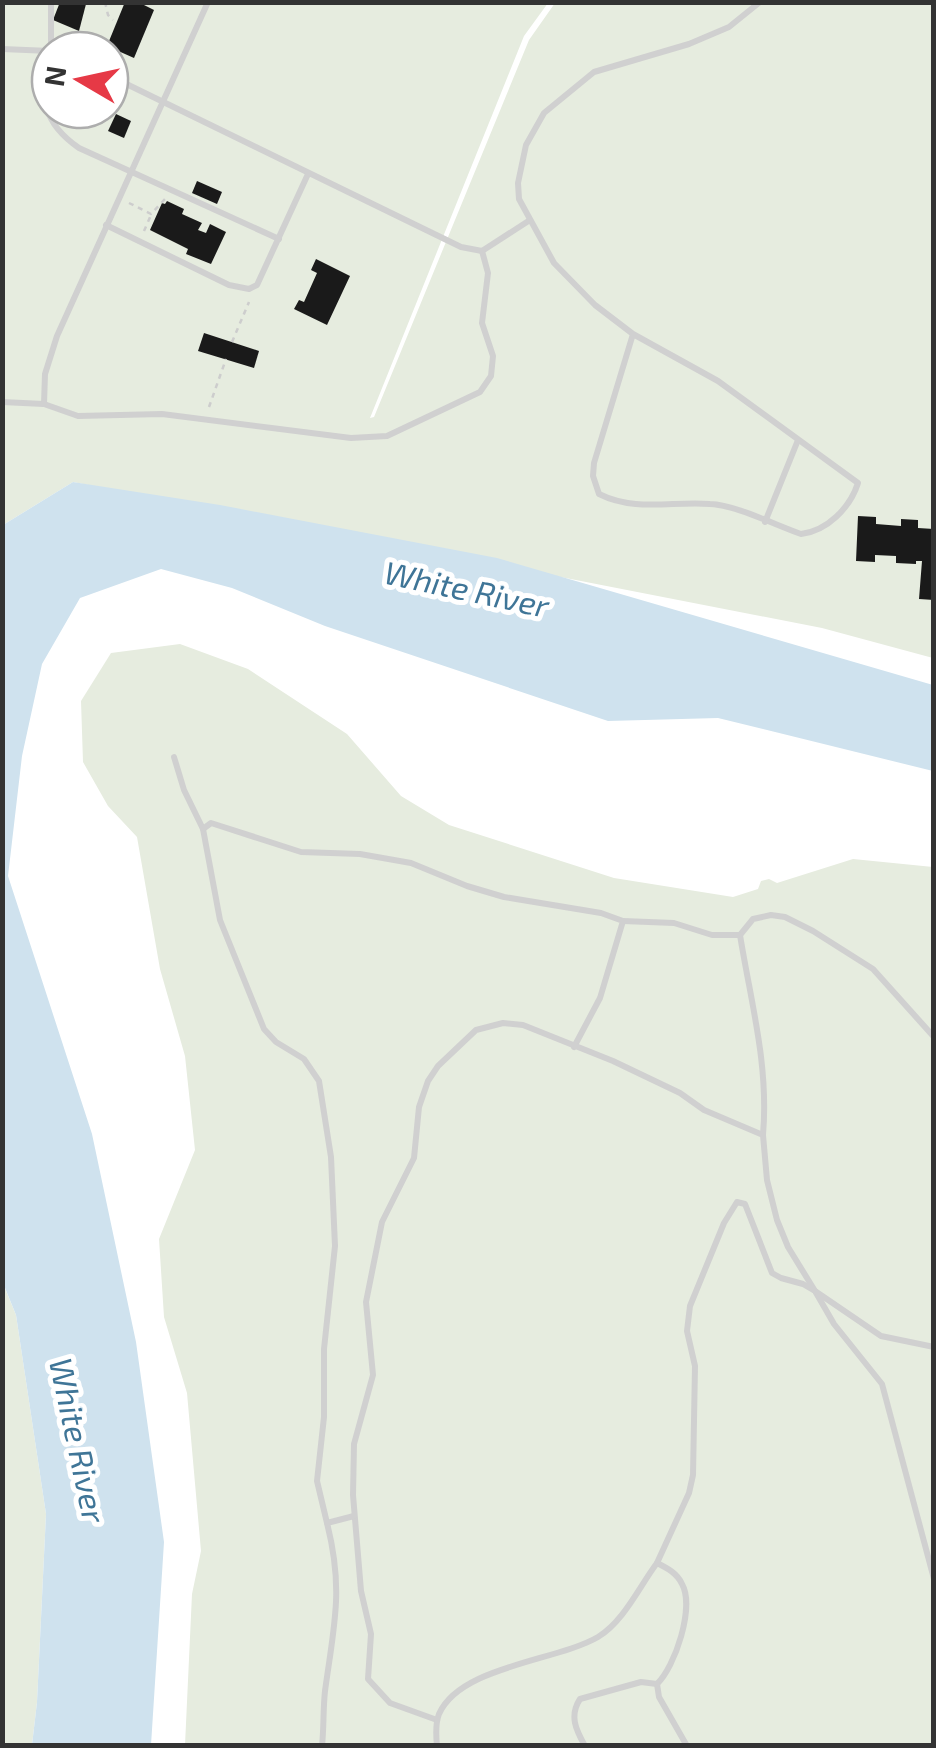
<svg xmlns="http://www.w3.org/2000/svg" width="936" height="1748" font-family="'Exo 2',sans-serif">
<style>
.green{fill:#e6ecdf;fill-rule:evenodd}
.water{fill:#cfe2ee}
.building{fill:#1a1a1a}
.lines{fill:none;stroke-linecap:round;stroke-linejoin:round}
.path{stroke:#cdcdcd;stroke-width:2.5;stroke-dasharray:5 5;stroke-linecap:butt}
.service{stroke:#d0d0d0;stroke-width:6}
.labels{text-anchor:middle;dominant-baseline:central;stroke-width:10;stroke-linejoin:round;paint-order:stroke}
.water-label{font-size:32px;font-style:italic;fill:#3f7597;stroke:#fff}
</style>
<rect width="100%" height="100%" fill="#fff"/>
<g class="green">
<path d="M3,3H548L524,36L370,418L374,417L529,40L555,3H933V658L822,628L73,482L3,525ZM50,50H110V110H50Z"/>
<path d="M180,644L248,669L347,734L401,796L449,825L614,878L733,897L758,889L761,881L769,879L777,883L853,859L933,867V1745H185L192,1594L201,1551L187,1393L164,1317L159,1239L195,1150L185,1056L160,969L137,837L108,806L83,762L81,701L111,653Z"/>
<path d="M2,1281L16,1315L46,1514L37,1702L32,1745H3Z"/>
</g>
<path class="water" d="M73,482L220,505L497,558L933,685V771L718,718L608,721L325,626L232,588L161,569L80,598L42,664L22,756L8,876L92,1134L136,1342L164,1542L151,1745H32L37,1702L46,1514L16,1315L3,1283V525Z"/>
<g class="building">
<path d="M60,2L86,4L79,31L53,20Z"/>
<path d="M125,2H138L154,10L134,58L107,46Z"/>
<path d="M116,114L131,121L124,138L108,131Z"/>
<path d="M197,181L222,192L217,204L192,193Z"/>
<path d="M167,201L184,209L182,214L202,223L198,230L206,233L210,224L226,232L211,264L186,254L188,249L150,230L162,203L165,204Z"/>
<path d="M316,259L350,276L327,325L294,309L299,300L304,302L317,273L311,270Z"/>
<path d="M204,333L259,351L254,368L198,351Z"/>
<path d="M858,516L876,517V524L901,526V519L918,520V528L934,529V600L919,599L922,561H916V564L896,563V556L875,555V562L856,561Z"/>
</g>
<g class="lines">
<g class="path">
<path d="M105,2L108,15L113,20"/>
<path d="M129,203L151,214L165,199"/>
<path d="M144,231L151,215"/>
<path d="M232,342L249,302"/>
<path d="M209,407L226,359"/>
</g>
<g class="service">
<path d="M51,2V50"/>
<path d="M2,49L50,51"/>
<path d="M50,57C39,98 43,123 79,148L279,239"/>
<path d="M110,76L461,247L482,251L530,220"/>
<path d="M106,225L229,285L249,289L257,285L308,174"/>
<path d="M633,334L594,463L593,476L599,494C635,512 672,501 710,504C736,505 775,525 801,534C827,531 850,508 858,483L718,381L633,334L595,305L554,263L519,199L518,183L526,145L544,113L594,72L689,44L729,27L760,2"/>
<path d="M2,402L44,404L78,416L162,414L351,438L387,436L480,392L491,376L493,356L482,323L488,273L482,251"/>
<path d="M44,404L45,374L57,336L208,2"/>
<path d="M765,522L798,440"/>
<path d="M174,757L184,790L203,829L220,920L264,1029L276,1042L304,1059L319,1081L331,1157L335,1246L324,1349V1417L317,1481L327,1523"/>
<path d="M203,829L211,823L301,852L360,854L411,863L467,886L504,897L601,913L623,921L600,998L574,1047"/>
<path d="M623,921L674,923L712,935H740L753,919L771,915L785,917L813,931L873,969L934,1037"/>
<path d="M740,935C751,1003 769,1065 763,1135"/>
<path d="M657,1684C675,1667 695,1607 682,1584C677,1573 667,1568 657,1563L689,1493L693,1475L695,1366L687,1331L690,1306L724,1223L737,1202L745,1204L772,1273L781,1278L803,1284L815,1291L834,1324L882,1384L934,1579"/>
<path d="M657,1684L659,1697L687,1746"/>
<path d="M437,1720L390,1703L368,1679L371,1634L361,1591L353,1495L354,1444L373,1375L366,1302L382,1222L414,1158L419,1107L428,1081L438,1066L476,1030L503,1023L523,1025L613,1061L680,1093L704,1110L763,1135L767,1180L777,1220L788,1247L815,1291L881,1336L934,1347"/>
<path d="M322,1746C324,1727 323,1709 325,1691C334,1625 344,1590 327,1523L354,1516"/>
<path d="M437,1746C436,1736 435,1724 439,1714C460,1666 557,1661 598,1637C624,1621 639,1587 657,1563"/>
<path d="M585,1746C576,1730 569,1716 580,1699L641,1682L657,1684"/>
</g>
</g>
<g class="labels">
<g class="water-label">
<text transform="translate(467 588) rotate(12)">White River</text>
<text transform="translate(79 1440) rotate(78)">White River</text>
</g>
</g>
<rect width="936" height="1748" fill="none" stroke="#333333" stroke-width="10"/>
<g transform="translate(80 80) rotate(279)"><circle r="48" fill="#ffffff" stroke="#adadad" stroke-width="2.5"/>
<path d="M0-8L18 38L0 25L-18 38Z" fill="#e63946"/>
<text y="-15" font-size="28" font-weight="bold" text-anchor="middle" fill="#333333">N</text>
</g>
</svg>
